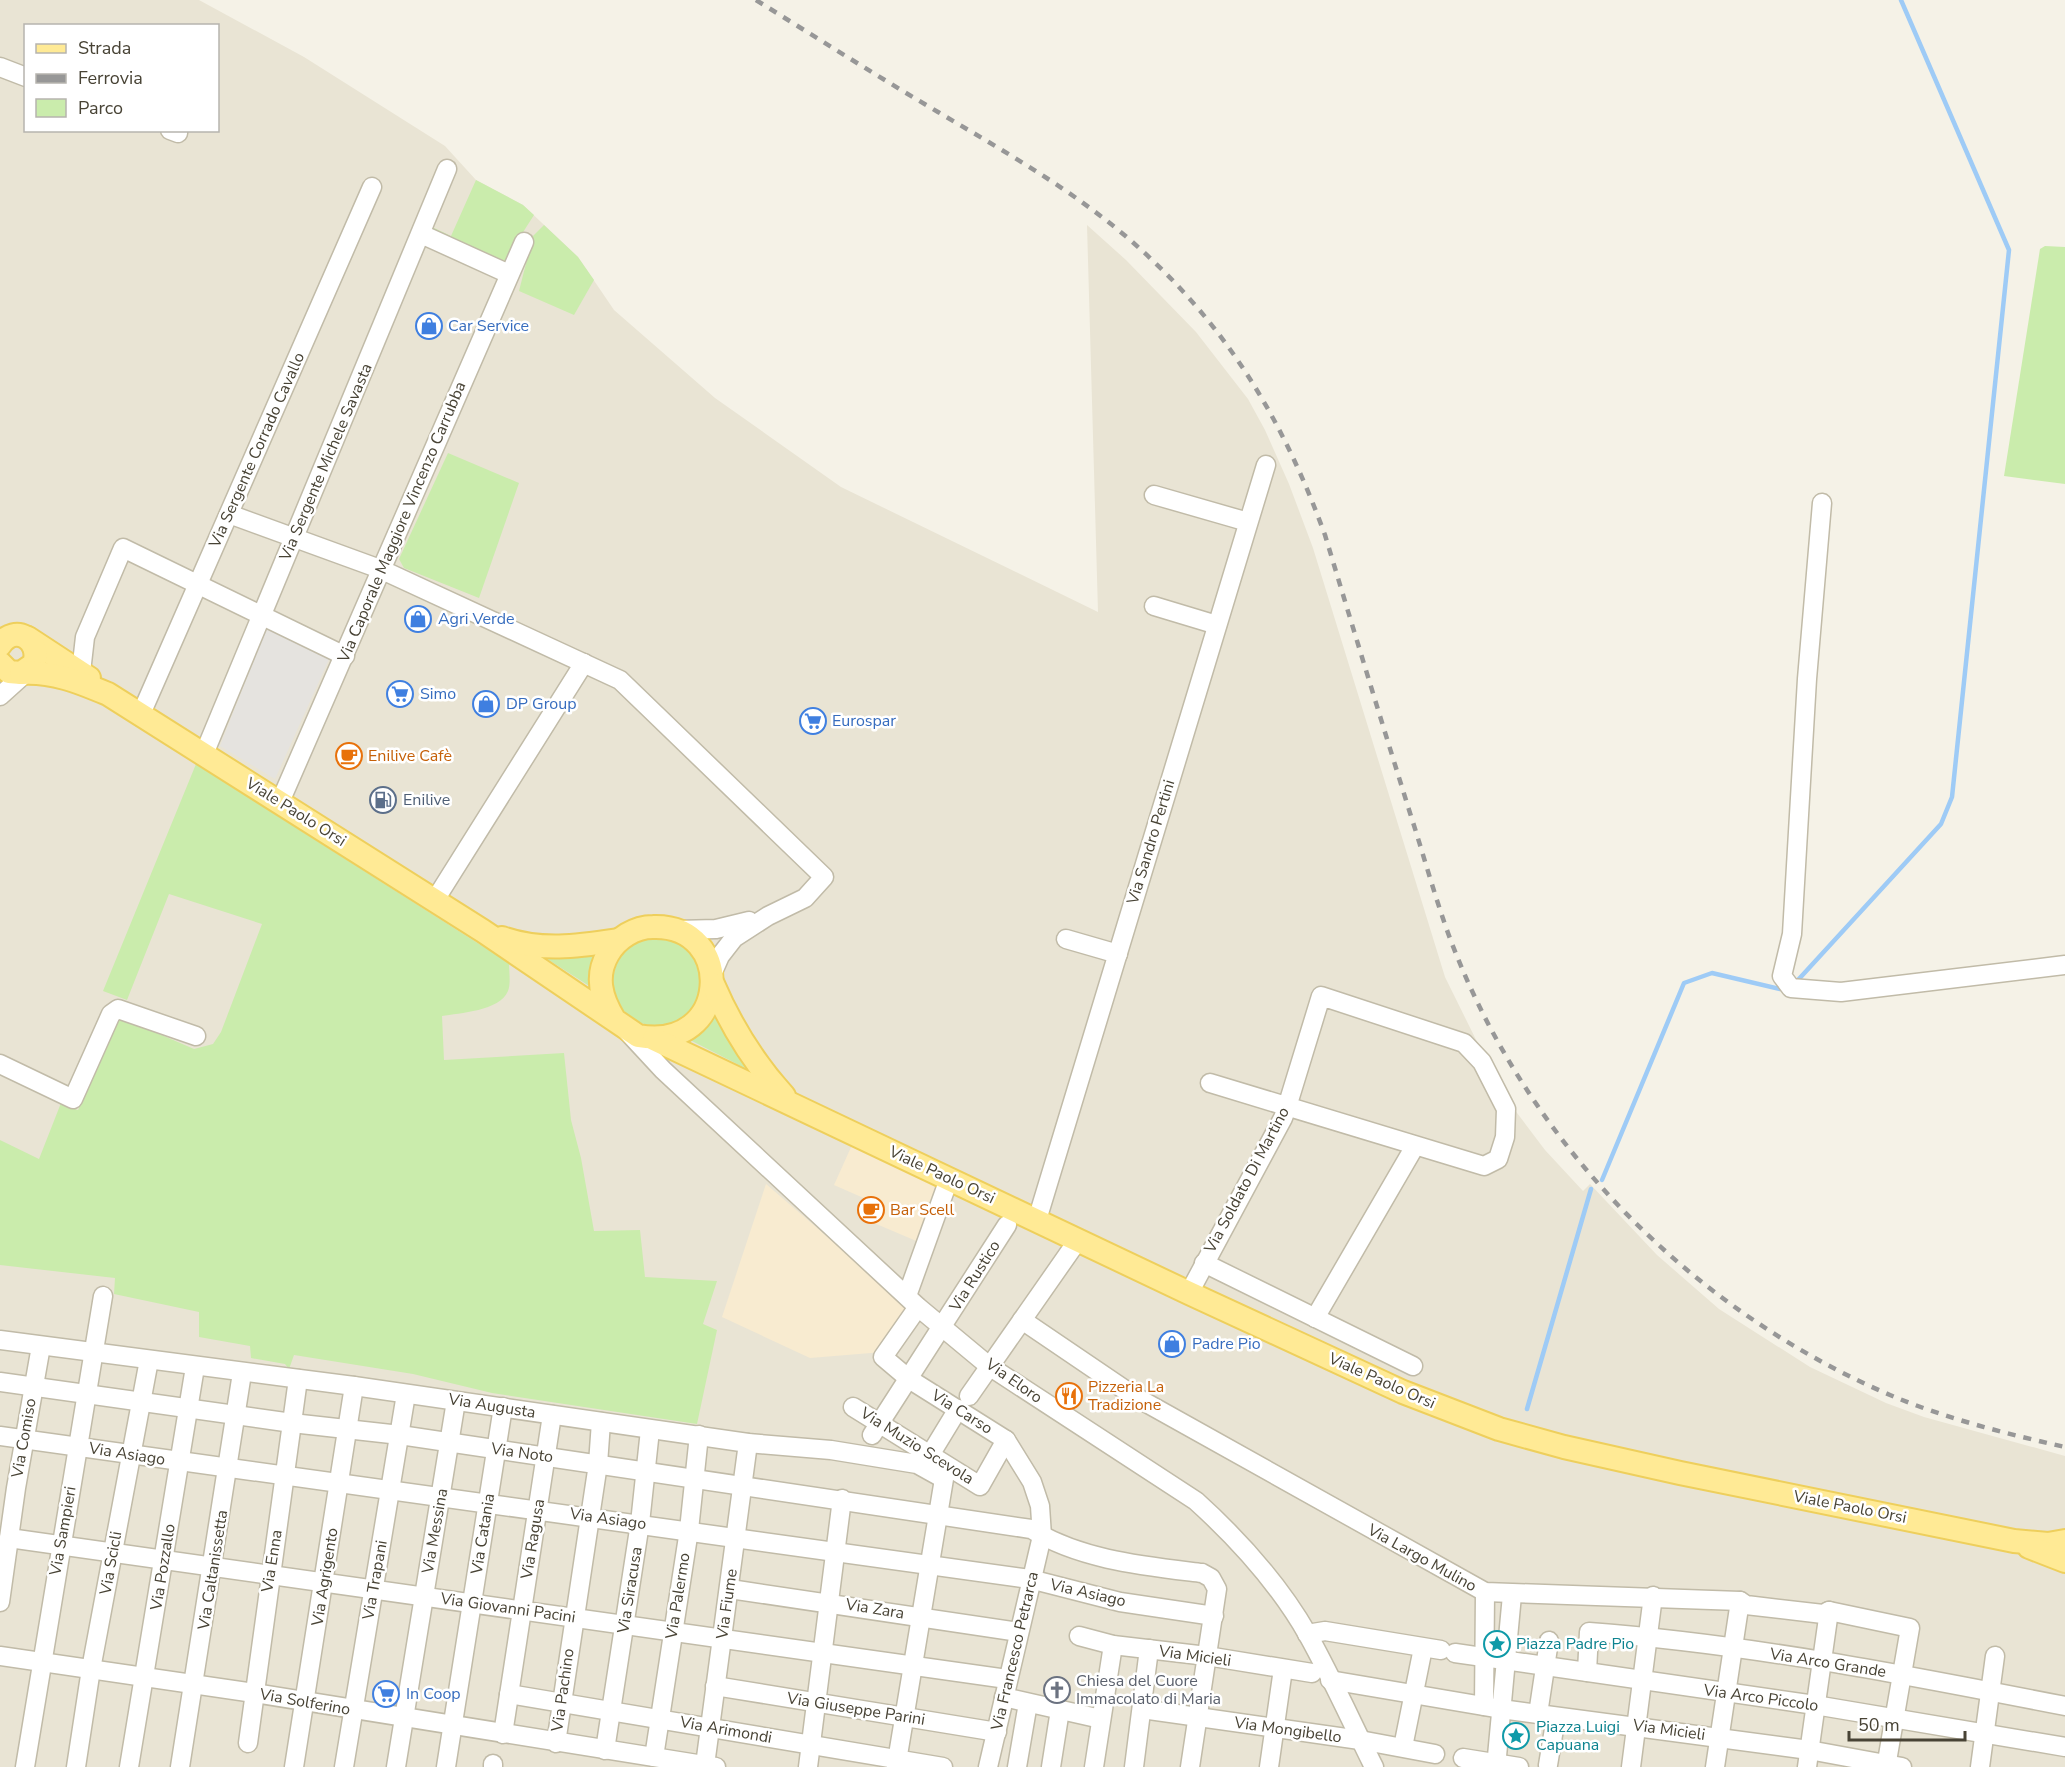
<svg xmlns="http://www.w3.org/2000/svg" width="2065" height="1767" font-family="'Nunito Sans',sans-serif">
<style>
.residential{fill:#e9e4d4;fill-rule:evenodd}
.commercial{fill:#f8ebd0}
.green{fill:#caecac}
.parking{fill:#e5e3df}
.lines{fill:none;stroke-linecap:round;stroke-linejoin:round}
.stream{stroke:#9ecbf6;stroke-width:4.5}
.minor-casing{stroke:#c1bba8;stroke-width:21}
.major-casing{stroke:#eecf5c;stroke-width:26}
.minor{stroke:#fff;stroke-width:18}
.major{stroke:#ffea95;stroke-width:22}
.rail{stroke:#979797;stroke-width:4.5;stroke-dasharray:8 8;stroke-linecap:butt}
.labels{text-anchor:middle;dominant-baseline:central;stroke-width:5;stroke-linejoin:round;paint-order:stroke}
.shop-label{font-size:16px;fill:#366cbe;stroke:#fff;text-anchor:start}
.street-label{font-size:16px;fill:#484335;stroke:#fff}
.food-label{font-size:16px;fill:#c56008;stroke:#fff;text-anchor:start}
.service-label{font-size:16px;fill:#4e5e75;stroke:#fff;text-anchor:start}
.culture-label{font-size:16px;fill:#0d838f;stroke:#fff;text-anchor:start}
.worship-label{font-size:16px;fill:#5b616d;stroke:#fff;text-anchor:start}
</style>
<rect width="100%" height="100%" fill="#f5f2e7"/>
<path class="residential" d="M0,0H199L304,57L445,146L476,180L523,205L578,257L614,310L715,398L841,487L1098,612L1087,225L1126,260L1196,332L1248,399L1265,430L1289,484L1313,548L1445,977L1486,1060L1514,1109L1545,1150L1583,1191L1590,1184L1657,1255L1719,1309L1810,1367L1886,1403L1924,1417L2065,1456V1767H0ZM26,26H218V130H26Z"/>
<g class="commercial">
<path d="M852,1145L938,1186L921,1243L867,1220L875,1203L834,1185Z"/>
<path d="M766,1184L910,1308L883,1352L810,1358L722,1317Z"/>
</g>
<g class="green">
<path d="M476,180L523,205L534,215L502,265L429,229L430,226L451,236Z"/>
<path d="M544,225L578,257L594,280L574,315L519,291L533,236Z"/>
<path d="M2045,246L2065,247V484L2004,476L2040,249Z"/>
<path d="M448,453L519,483L479,598L404,568L399,559Z"/>
<path d="M196,764L509,963C509,971 511,984 508,991C500,1011 459,1013 442,1016L444,1060L564,1053L571,1120L581,1158L594,1231L640,1230L645,1277L717,1281L703,1324L717,1330L697,1424L492,1393L413,1374L294,1355L289,1369L285,1364L251,1358L250,1346L199,1337V1312L114,1294L115,1278L0,1265V1140L39,1159L61,1103L78,1110L120,1017L194,1049L213,1044L221,1032L262,924L169,894L127,1000L103,991Z"/>
<circle cx="657" cy="982" r="44"/>
<path d="M604,949L594,989L541,955Z"/>
<path d="M713,1010L747,1069L690,1040Z"/>
</g>
<path class="parking" d="M267,627L331,655L275,779L220,746Z"/>
<g class="lines">
<g class="stream">
<path d="M1798,980L1941,824L1952,797L2009,250L1901,0"/>
<path d="M1602,1180L1684,983L1712,973L1780,989"/>
<path d="M1527,1409L1591,1189"/>
</g>
<defs>
<g id="minor">
<path d="M0,67L26,77"/>
<path d="M170,130L178,133"/>
<path d="M421,234L509,274"/>
<path d="M1154,495L1248,522"/>
<path d="M1822,503L1807,679L1792,934L1782,976L1791,988L1841,992L2065,965"/>
<path d="M229,514L380,569L620,680L824,877L805,898L768,916L734,938L720,956L712,974"/>
<path d="M1154,606L1217,625"/>
<path d="M81,672L85,637L123,548L345,656"/>
<path d="M0,696L30,669"/>
<path d="M141,714L372,187"/>
<path d="M204,754L447,169"/>
<path d="M280,802L524,242"/>
<path d="M435,900L584,663"/>
<path d="M677,930L716,929L749,921"/>
<path d="M1066,939L1118,954"/>
<path d="M625,1029L663,1070L918,1307L989,1366L1196,1501C1239,1540 1279,1584 1308,1635C1332,1678 1352,1723 1374,1767"/>
<path d="M0,1064L73,1099L111,1014L118,1009L196,1036"/>
<path d="M1037,1220L1266,465"/>
<path d="M1204,1263L1413,1366"/>
<path d="M1189,1293L1283,1118L1287,1107L1321,996L1464,1043L1482,1062L1506,1109L1505,1137L1498,1159L1484,1166C1392,1139 1301,1111 1210,1083"/>
<path d="M907,1296L949,1179"/>
<path d="M918,1307L883,1357L909,1379L1006,1440L1032,1482L1040,1506L1042,1536L988,1767"/>
<path d="M1315,1318L1415,1146"/>
<path d="M1022,1320L1134,1396L1485,1592L1740,1601L1746,1605L1823,1614L1829,1611L1910,1628L1886,1767"/>
<path d="M0,1340L354,1386L748,1443L831,1450L917,1464L944,1479L896,1767"/>
<path d="M0,1382L292,1423L400,1435L1031,1529C1080,1560 1145,1566 1202,1573L1211,1578L1217,1589L1190,1767"/>
<path d="M969,1396L1078,1240"/>
<path d="M853,1407L980,1486L1006,1440"/>
<path d="M872,1435L1007,1225"/>
<path d="M0,1436L1030,1579L1120,1602L1214,1616"/>
<path d="M930,1455L958,1409"/>
<path d="M9,1538L1007,1679"/>
<path d="M730,1589L1019,1632"/>
<path d="M0,1602L16,1488L41,1346"/>
<path d="M1307,1634L1325,1631L1441,1650"/>
<path d="M1079,1636L1113,1645L1207,1656L1312,1673"/>
<path d="M1455,1653L1815,1705L2065,1747"/>
<path d="M0,1656L254,1693L716,1767"/>
<path d="M1587,1672L1589,1632C1749,1644 1907,1675 2065,1706"/>
<path d="M1330,1680L1501,1709L1809,1750L1902,1767"/>
<path d="M715,1686L997,1732"/>
<path d="M509,1694L943,1767"/>
<path d="M1004,1697L1101,1719"/>
<path d="M1484,1706L1485,1592"/>
<path d="M1142,1709L1360,1740L1435,1754"/>
<path d="M1538,1714L1549,1641"/>
<path d="M503,1734L552,1415"/>
<path d="M248,1743L298,1379"/>
<path d="M556,1743L598,1464L601,1422"/>
<path d="M1403,1747L1423,1648"/>
<path d="M605,1750L640,1523L650,1430"/>
<path d="M654,1757L689,1530L699,1435"/>
<path d="M1463,1758L1519,1767"/>
<path d="M705,1765L748,1443"/>
<path d="M1548,1765L1555,1723"/>
<path d="M25,1767L103,1296"/>
<path d="M76,1767L91,1669L149,1360"/>
<path d="M129,1767L195,1367"/>
<path d="M180,1767L242,1373"/>
<path d="M294,1767L354,1386"/>
<path d="M344,1767L406,1394"/>
<path d="M396,1767L456,1401"/>
<path d="M446,1767L503,1407"/>
<path d="M493,1767V1764"/>
<path d="M808,1767L842,1499"/>
<path d="M1017,1767L1028,1703"/>
<path d="M1051,1767L1060,1710"/>
<path d="M1094,1767L1113,1645"/>
<path d="M1134,1767L1149,1649"/>
<path d="M1269,1767L1283,1669"/>
<path d="M1496,1767L1512,1595"/>
<path d="M1631,1767L1653,1596"/>
<path d="M1715,1767L1740,1601"/>
<path d="M1807,1767L1829,1611"/>
<path d="M1980,1767L1995,1656"/>
</g>
<g id="major">
<path d="M28,638L89,678"/>
<path d="M0,645C15,623 42,640 34,664L21,673L9,672L0,663"/>
<path d="M21,673C53,671 79,682 108,694L483,931L638,1036C731,1053 736,924 653,927C635,927 617,938 608,954C595,976 601,998 614,1019"/>
<path d="M502,938C542,952 579,946 619,940"/>
<path d="M713,984C731,1026 753,1062 784,1096"/>
<path d="M654,1039L1189,1293L1403,1392L1499,1429L1564,1447L1680,1473L2014,1541L2048,1544L2065,1541"/>
<path d="M2029,1547L2065,1561"/>
</g>
</defs>
<use href="#minor" class="minor-casing"/>
<use href="#major" class="major-casing"/>
<use href="#minor" class="minor"/>
<use href="#major" class="major"/>
<path class="rail" d="M756,0C817,38 877,76 938,112C1012,156 1087,198 1150,258C1234,337 1286,428 1325,535C1353,628 1381,720 1410,813C1423,853 1434,894 1448,933C1524,1140 1688,1308 1890,1395C1944,1418 2007,1434 2065,1447"/>
</g>
<defs>
<symbol id="shop-ring" viewBox="-11 -11 22 22"><circle r="9.5" fill="#fff" stroke="#3f7fe0" stroke-width="1.5"/><path d="M-5-2.5h2.3a2.7 3.5 0 0 1 5.4 0H5L5.5 6h-11ZM-1.5-2.5h3a1.5 2.3 0 0 0-3 0Z" fill="#3f7fe0"/></symbol>
<symbol id="supermarket-ring" viewBox="-11 -11 22 22"><circle r="9.5" fill="#fff" stroke="#3f7fe0" stroke-width="1.5"/><path d="M-6-5.5h2.5l.6 2H6L4.5 2H-2.5L-4.4-4H-6ZM-1.5 3.2a1.3 1.3 0 1 0 .1 0ZM3 3.2a1.3 1.3 0 1 0 .1 0Z" fill="#3f7fe0"/></symbol>
<symbol id="cafe-ring" viewBox="-11 -11 22 22"><circle r="9.5" fill="#fff" stroke="#e8710a" stroke-width="1.5"/><path d="M-5.5-4.5H6V0H3Q3 3.5 0 3.5H-2.5Q-5.5 3.5-5.5 0ZM3-3.2v2h1.7v-2ZM-6 4.5H4V6H-6Z" fill="#e8710a"/></symbol>
<symbol id="fuel-ring" viewBox="-11 -11 22 22"><circle r="9.5" fill="#fff" stroke="#5c6f8a" stroke-width="1.5"/><path d="M-5.5-6h7V0h2V4h1.3V-2.5L3-4.5l.8-.8L6-3V5H2.5V1h-1V6h-7ZM-4.2-4.7v3.2H.2V-4.7Z" fill="#5c6f8a"/></symbol>
<symbol id="restaurant-ring" viewBox="-11 -11 22 22"><circle r="9.5" fill="#fff" stroke="#e8710a" stroke-width="1.5"/><path d="M-5-6h1v4h1v-4h1v4h1v-4h1v5L-1.5 .5V6h-2V.5L-5-1ZM5-6V6H3V1.5H1.5Q1.5-4 5-6Z" fill="#e8710a"/></symbol>
<symbol id="sight-ring" viewBox="-11 -11 22 22"><circle r="9.5" fill="#fff" stroke="#0f9aa8" stroke-width="1.5"/><path d="M0-6L1.8-2.2L6-1.7L2.9 1.2L3.7 5.4L0 3.3L-3.7 5.4L-2.9 1.2L-6-1.7L-1.8-2.2Z" fill="#0f9aa8"/></symbol>
<symbol id="church-ring" viewBox="-11 -11 22 22"><circle r="9.5" fill="#fff" stroke="#6b7280" stroke-width="1.5"/><path d="M-1.2-6h2.4v3.5h3.3v2.4h-3.3V6h-2.4V-.1h-3.3v-2.4h3.3Z" fill="#6b7280"/></symbol>
</defs>
<g fill-rule="evenodd">
<use href="#shop-ring" x="414" y="311" width="30" height="30"/>
<use href="#shop-ring" x="403" y="604" width="30" height="30"/>
<use href="#supermarket-ring" x="385" y="679" width="30" height="30"/>
<use href="#shop-ring" x="471" y="689" width="30" height="30"/>
<use href="#supermarket-ring" x="798" y="706" width="30" height="30"/>
<use href="#cafe-ring" x="334" y="741" width="30" height="30"/>
<use href="#fuel-ring" x="368" y="785" width="30" height="30"/>
<use href="#cafe-ring" x="856" y="1195" width="30" height="30"/>
<use href="#shop-ring" x="1157" y="1329" width="30" height="30"/>
<use href="#restaurant-ring" x="1054" y="1381" width="30" height="30"/>
<use href="#sight-ring" x="1482" y="1629" width="30" height="30"/>
<use href="#church-ring" x="1042" y="1675" width="30" height="30"/>
<use href="#supermarket-ring" x="371" y="1679" width="30" height="30"/>
<use href="#sight-ring" x="1501" y="1721" width="30" height="30"/>
</g>
<g class="labels">
<g class="shop-label">
<text x="448" y="326">Car Service</text>
<text x="438" y="619">Agri Verde</text>
<text x="420" y="694">Simo</text>
<text x="506" y="704">DP Group</text>
<text x="832" y="721">Eurospar</text>
<text x="1192" y="1344">Padre Pio</text>
<text x="406" y="1694">In Coop</text>
</g>
<g class="street-label">
<text transform="translate(257 450) rotate(-66)">Via Sergente Corrado Cavallo</text>
<text transform="translate(326 462) rotate(-67)">Via Sergente Michele Savasta</text>
<text transform="translate(402 522) rotate(-67)">Via Caporale Maggiore Vincenzo Carrubba</text>
<text transform="translate(296 812) rotate(32)">Viale Paolo Orsi</text>
<text transform="translate(1151 842) rotate(-73)">Via Sandro Pertini</text>
<text transform="translate(942 1175) rotate(25)">Viale Paolo Orsi</text>
<text transform="translate(1247 1180) rotate(-62)">Via Soldato Di Martino</text>
<text transform="translate(975 1276) rotate(-58)">Via Rustico</text>
<text transform="translate(1014 1381) rotate(35)">Via Eloro</text>
<text transform="translate(1382 1381) rotate(24)">Viale Paolo Orsi</text>
<text transform="translate(492 1406) rotate(9)">Via Augusta</text>
<text transform="translate(962 1412) rotate(32)">Via Carso</text>
<text transform="translate(24 1438) rotate(-80)">Via Comiso</text>
<text transform="translate(917 1446) rotate(32)">Via Muzio Scevola</text>
<text transform="translate(522 1453) rotate(8)">Via Noto</text>
<text transform="translate(127 1454) rotate(9)">Via Asiago</text>
<text transform="translate(1850 1507) rotate(11)">Viale Paolo Orsi</text>
<text transform="translate(608 1519) rotate(8)">Via Asiago</text>
<text transform="translate(63 1531) rotate(-80)">Via Sampieri</text>
<text transform="translate(435 1531) rotate(-80)">Via Messina</text>
<text transform="translate(483 1534) rotate(-81)">Via Catania</text>
<text transform="translate(533 1539) rotate(-81)">Via Ragusa</text>
<text transform="translate(1422 1558) rotate(29)">Via Largo Mulino</text>
<text transform="translate(272 1561) rotate(-81)">Via Enna</text>
<text transform="translate(111 1563) rotate(-80)">Via Scicli</text>
<text transform="translate(163 1567) rotate(-81)">Via Pozzallo</text>
<text transform="translate(213 1570) rotate(-81)">Via Caltanissetta</text>
<text transform="translate(325 1577) rotate(-81)">Via Agrigento</text>
<text transform="translate(375 1580) rotate(-80)">Via Trapani</text>
<text transform="translate(630 1590) rotate(-81)">Via Siracusa</text>
<text transform="translate(1088 1593) rotate(13)">Via Asiago</text>
<text transform="translate(678 1596) rotate(-81)">Via Palermo</text>
<text transform="translate(727 1604) rotate(-82)">Via Fiume</text>
<text transform="translate(508 1608) rotate(8)">Via Giovanni Pacini</text>
<text transform="translate(875 1609) rotate(9)">Via Zara</text>
<text transform="translate(1015 1651) rotate(-77)">Via Francesco Petrarca</text>
<text transform="translate(1195 1656) rotate(8)">Via Micieli</text>
<text transform="translate(1828 1663) rotate(9)">Via Arco Grande</text>
<text transform="translate(563 1690) rotate(-82)">Via Pachino</text>
<text transform="translate(1761 1698) rotate(8)">Via Arco Piccolo</text>
<text transform="translate(305 1702) rotate(10)">Via Solferino</text>
<text transform="translate(856 1709) rotate(9)">Via Giuseppe Parini</text>
<text transform="translate(726 1730) rotate(10)">Via Arimondi</text>
<text transform="translate(1288 1730) rotate(8)">Via Mongibello</text>
<text transform="translate(1669 1730) rotate(8)">Via Micieli</text>
</g>
<g class="food-label">
<text x="368" y="756">Enilive Cafè</text>
<text x="890" y="1210">Bar Scell</text>
<text x="1088" y="1387">Pizzeria La<tspan x="1088" dy="18">Tradizione</tspan></text>
</g>
<g class="service-label">
<text x="403" y="800">Enilive</text>
</g>
<g class="culture-label">
<text x="1516" y="1644">Piazza Padre Pio</text>
<text x="1536" y="1727">Piazza Luigi<tspan x="1536" dy="18">Capuana</tspan></text>
</g>
<g class="worship-label">
<text x="1076" y="1681">Chiesa del Cuore<tspan x="1076" dy="18">Immacolato di Maria</tspan></text>
</g>
</g>
<rect x="24" y="24" width="195" height="108" fill="#ffffff" stroke="#b6b4ae" stroke-width="1.5"/>
<rect x="36" y="44" width="30" height="9" fill="#ffea95" stroke="#b6b4ae" stroke-width="1.5"/>
<text x="78" y="54" font-size="18" fill="#484335">Strada</text>
<rect x="36" y="74" width="30" height="9" fill="#979797" stroke="#b6b4ae" stroke-width="1.5"/>
<text x="78" y="84" font-size="18" fill="#484335">Ferrovia</text>
<rect x="36" y="99" width="30" height="18" fill="#caecac" stroke="#b6b4ae" stroke-width="1.5"/>
<text x="78" y="114" font-size="18" fill="#484335">Parco</text>
<path d="M1849 1731v9h116v-9" fill="none" stroke="#484335" stroke-width="3"/>
<text x="1858" y="1731" font-size="18" fill="#484335" stroke="#ffffff" stroke-width="4.5" paint-order="stroke">50 m</text>
</svg>
